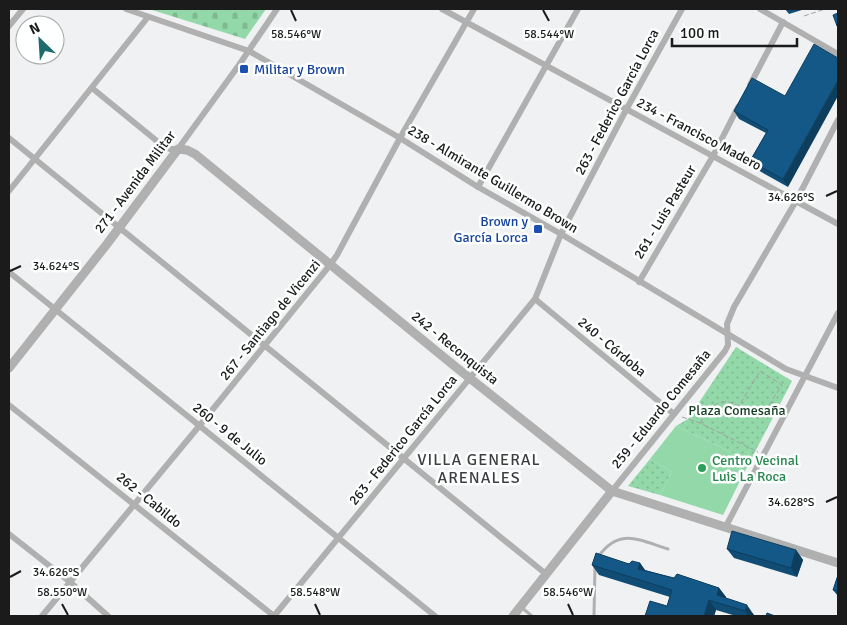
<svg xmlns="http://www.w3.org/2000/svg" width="847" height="625" font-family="Signika,sans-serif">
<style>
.cemetery{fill:url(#cemetery-stones)}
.park{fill:url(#park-dots)}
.pitch{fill:#93d8a8}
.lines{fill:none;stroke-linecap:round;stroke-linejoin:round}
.path{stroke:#a1a2a4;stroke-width:1;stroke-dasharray:5 2.5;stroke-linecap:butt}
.service{stroke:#b1b0b0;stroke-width:3}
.minor{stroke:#b1b0b0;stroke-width:6}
.tertiary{stroke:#b1b0b0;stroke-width:9}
.wall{fill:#104c74}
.shaded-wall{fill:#0d3e5e}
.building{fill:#135887;stroke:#0d3e5e}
.ticks{fill:none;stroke:#1b1b1c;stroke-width:2}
.transit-dot{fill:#1a4fb4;stroke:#feffff;stroke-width:2}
.leisure-dot{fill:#2e9e5b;stroke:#feffff;stroke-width:2}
.labels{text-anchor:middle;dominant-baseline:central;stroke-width:5;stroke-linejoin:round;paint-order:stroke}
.transit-label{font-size:14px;fill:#164399;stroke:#feffff;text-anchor:start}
.street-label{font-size:14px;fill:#1b1b1c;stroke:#feffff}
.park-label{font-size:14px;fill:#163d24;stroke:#feffff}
.leisure-label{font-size:14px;fill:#27864d;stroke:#feffff;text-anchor:start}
.quarter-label{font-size:16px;letter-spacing:1px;fill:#3d3e40;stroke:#feffff}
.ticks-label{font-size:12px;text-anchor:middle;fill:#1b1b1c;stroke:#feffff;stroke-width:5;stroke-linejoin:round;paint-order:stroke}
</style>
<defs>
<pattern id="cemetery-stones" width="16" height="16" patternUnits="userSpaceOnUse" patternTransform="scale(1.25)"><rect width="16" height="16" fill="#93d8a8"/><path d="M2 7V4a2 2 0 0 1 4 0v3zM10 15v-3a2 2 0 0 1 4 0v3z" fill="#7eb990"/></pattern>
<pattern id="park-dots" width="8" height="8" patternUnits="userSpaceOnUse" patternTransform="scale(1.25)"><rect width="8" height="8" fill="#93d8a8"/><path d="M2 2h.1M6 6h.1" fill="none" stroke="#7eb990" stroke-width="1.8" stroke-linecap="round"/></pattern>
</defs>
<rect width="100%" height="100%" fill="#eff1f3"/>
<path class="cemetery" d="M149,9H266L245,39Z"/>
<g class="park">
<path d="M736,347L792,381L745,471L732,465L737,455L676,426L688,419Z"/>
<path d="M650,459L672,472L660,495L628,486Z"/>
</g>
<path class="pitch" d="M676,426L737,455L732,465L745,471L723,515L660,495L672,472L650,459Z"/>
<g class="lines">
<g class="path">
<path d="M804,16L825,9"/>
<path d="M682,417L700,423L758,452"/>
<path d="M700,423C720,389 733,402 760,419L782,385L760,371L739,406"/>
</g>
<g class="service">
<path d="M598,557C619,527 639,540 668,549"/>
<path d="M521,607L532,616"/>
<path d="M594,616L595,565"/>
</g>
<g class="minor">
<path d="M126,9L249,51L400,138L478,187L561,234L786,369L838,388"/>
<path d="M442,9L838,224"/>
<path d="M760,9L838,54"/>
<path d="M9,26L23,9"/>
<path d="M750,85L783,22"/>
<path d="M92,88L163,146L170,149H178L239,65L277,9"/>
<path d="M9,138L546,574"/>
<path d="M478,187L578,9"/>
<path d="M9,191L148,17"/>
<path d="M9,272L435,616"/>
<path d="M639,282L713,156L738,107"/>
<path d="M535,299L674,414"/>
<path d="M9,405L274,616"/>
<path d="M612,491L725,351L728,345L727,324L734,307L796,201L838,120"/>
<path d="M725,528L838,313"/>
<path d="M9,534L70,582L108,616"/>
<path d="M42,616L200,425L330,265L337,255L400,138L474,9"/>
<path d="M274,616L535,299L561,234L626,110L682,9"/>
</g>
<g class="tertiary">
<path d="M9,368L107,244L178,149L187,150L195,154L457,368L612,491L838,563"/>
<path d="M513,616L612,491"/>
</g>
</g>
<g class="wall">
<path d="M785,9H805L789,14Z"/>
<path d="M752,78L788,187L756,169L750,161L766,133L739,119L734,111Z"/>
<path d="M727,549L796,550L803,560L797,577L734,558Z"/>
<path d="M640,563L645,570L674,578L719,588L726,597V598L754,615L753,616H736L716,610L714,616H645L667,606L670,597L599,575L592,565Z"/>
<path d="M838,575V596L833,590Z"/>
</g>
<g class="shaded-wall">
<path d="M838,80V96L788,187L783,179Z"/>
<path d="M796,550L803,560L797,577L791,568Z"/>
<path d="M640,563L647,573L638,569Z"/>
<path d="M719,588L726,597L723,605L717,595Z"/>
<path d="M709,600L716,610L714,616H704Z"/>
<path d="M747,605L754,615L753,616H748L745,611Z"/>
</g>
<g class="building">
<path d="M838,13V26H837L833,15Z"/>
<path d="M814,44L838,58V80L783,179L750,161L768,130L734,111L752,78L785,96Z"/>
<path d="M732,531L796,550L791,568L727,549Z"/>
<path d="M596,553L629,564L632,561L640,563L638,569L674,578L677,574L719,588L717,595L747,605L745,611L709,600L704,616H645L650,601L667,606L672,590L592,565Z"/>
<path d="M838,575V591L833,590Z"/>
<path d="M767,613L775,616H766Z"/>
</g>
<path class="ticks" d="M291,10L296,21M543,10L549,21M826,196L837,191M10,271L21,266M826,502L837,497M10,577L21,571M62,604L68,615M315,604L320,615M568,604L573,615"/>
<g class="transit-dot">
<rect x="239" y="64" width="10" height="10" rx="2.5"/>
<rect x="533" y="224" width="10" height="10" rx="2.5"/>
</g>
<circle class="leisure-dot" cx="702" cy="468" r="5"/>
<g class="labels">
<g class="transit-label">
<text x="254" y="69">Militar y Brown</text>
<text x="528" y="221" text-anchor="end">Brown y<tspan x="528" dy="16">García Lorca</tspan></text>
</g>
<g class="street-label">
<text transform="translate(617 102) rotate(-62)">263 - Federico García Lorca</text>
<text transform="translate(699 134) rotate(28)">234 - Francisco Madero</text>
<text transform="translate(493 179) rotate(31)">238 - Almirante Guillermo Brown</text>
<text transform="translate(135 182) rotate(-53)">271 - Avenida Militar</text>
<text transform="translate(665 212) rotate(-59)">261 - Luis Pasteur</text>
<text transform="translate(270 320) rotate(-51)">267 - Santiago de Vicenzi</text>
<text transform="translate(612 347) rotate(40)">240 - Córdoba</text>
<text transform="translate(455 348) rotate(39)">242 - Reconquista</text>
<text transform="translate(661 409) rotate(-51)">259 - Eduardo Comesaña</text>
<text transform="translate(230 434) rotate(39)">260 - 9 de Julio</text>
<text transform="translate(403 440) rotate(-51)">263 - Federico García Lorca</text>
<text transform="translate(149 500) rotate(39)">262 - Cabildo</text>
</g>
<g class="park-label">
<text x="737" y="410">Plaza Comesaña</text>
</g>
<g class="leisure-label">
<text x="712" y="460">Centro Vecinal<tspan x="712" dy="16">Luis La Roca</tspan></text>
</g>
<g class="quarter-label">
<text x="479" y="460">VILLA GENERAL<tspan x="479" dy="18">ARENALES</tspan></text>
</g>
</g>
<g class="ticks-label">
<text x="296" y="38">58.546°W</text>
<text x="549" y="38">58.544°W</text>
<text x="791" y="201">34.626°S</text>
<text x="56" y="270">34.624°S</text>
<text x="791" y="506">34.628°S</text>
<text x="56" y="576">34.626°S</text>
<text x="62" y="596">58.550°W</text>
<text x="315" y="596">58.548°W</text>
<text x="568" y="596">58.546°W</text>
</g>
<rect width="847" height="625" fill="none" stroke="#1b1b1c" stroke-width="20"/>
<g transform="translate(40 40) rotate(335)"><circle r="24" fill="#feffff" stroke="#a3a4a4"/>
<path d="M0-4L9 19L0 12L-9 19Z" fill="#1e6b6d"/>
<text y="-8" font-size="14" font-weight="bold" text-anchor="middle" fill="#1b1b1c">N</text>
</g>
<path d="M672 38v8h125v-8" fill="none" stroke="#1b1b1c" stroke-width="2.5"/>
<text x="680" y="38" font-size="15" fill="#1b1b1c" stroke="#feffff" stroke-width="4" paint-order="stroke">100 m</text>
</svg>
